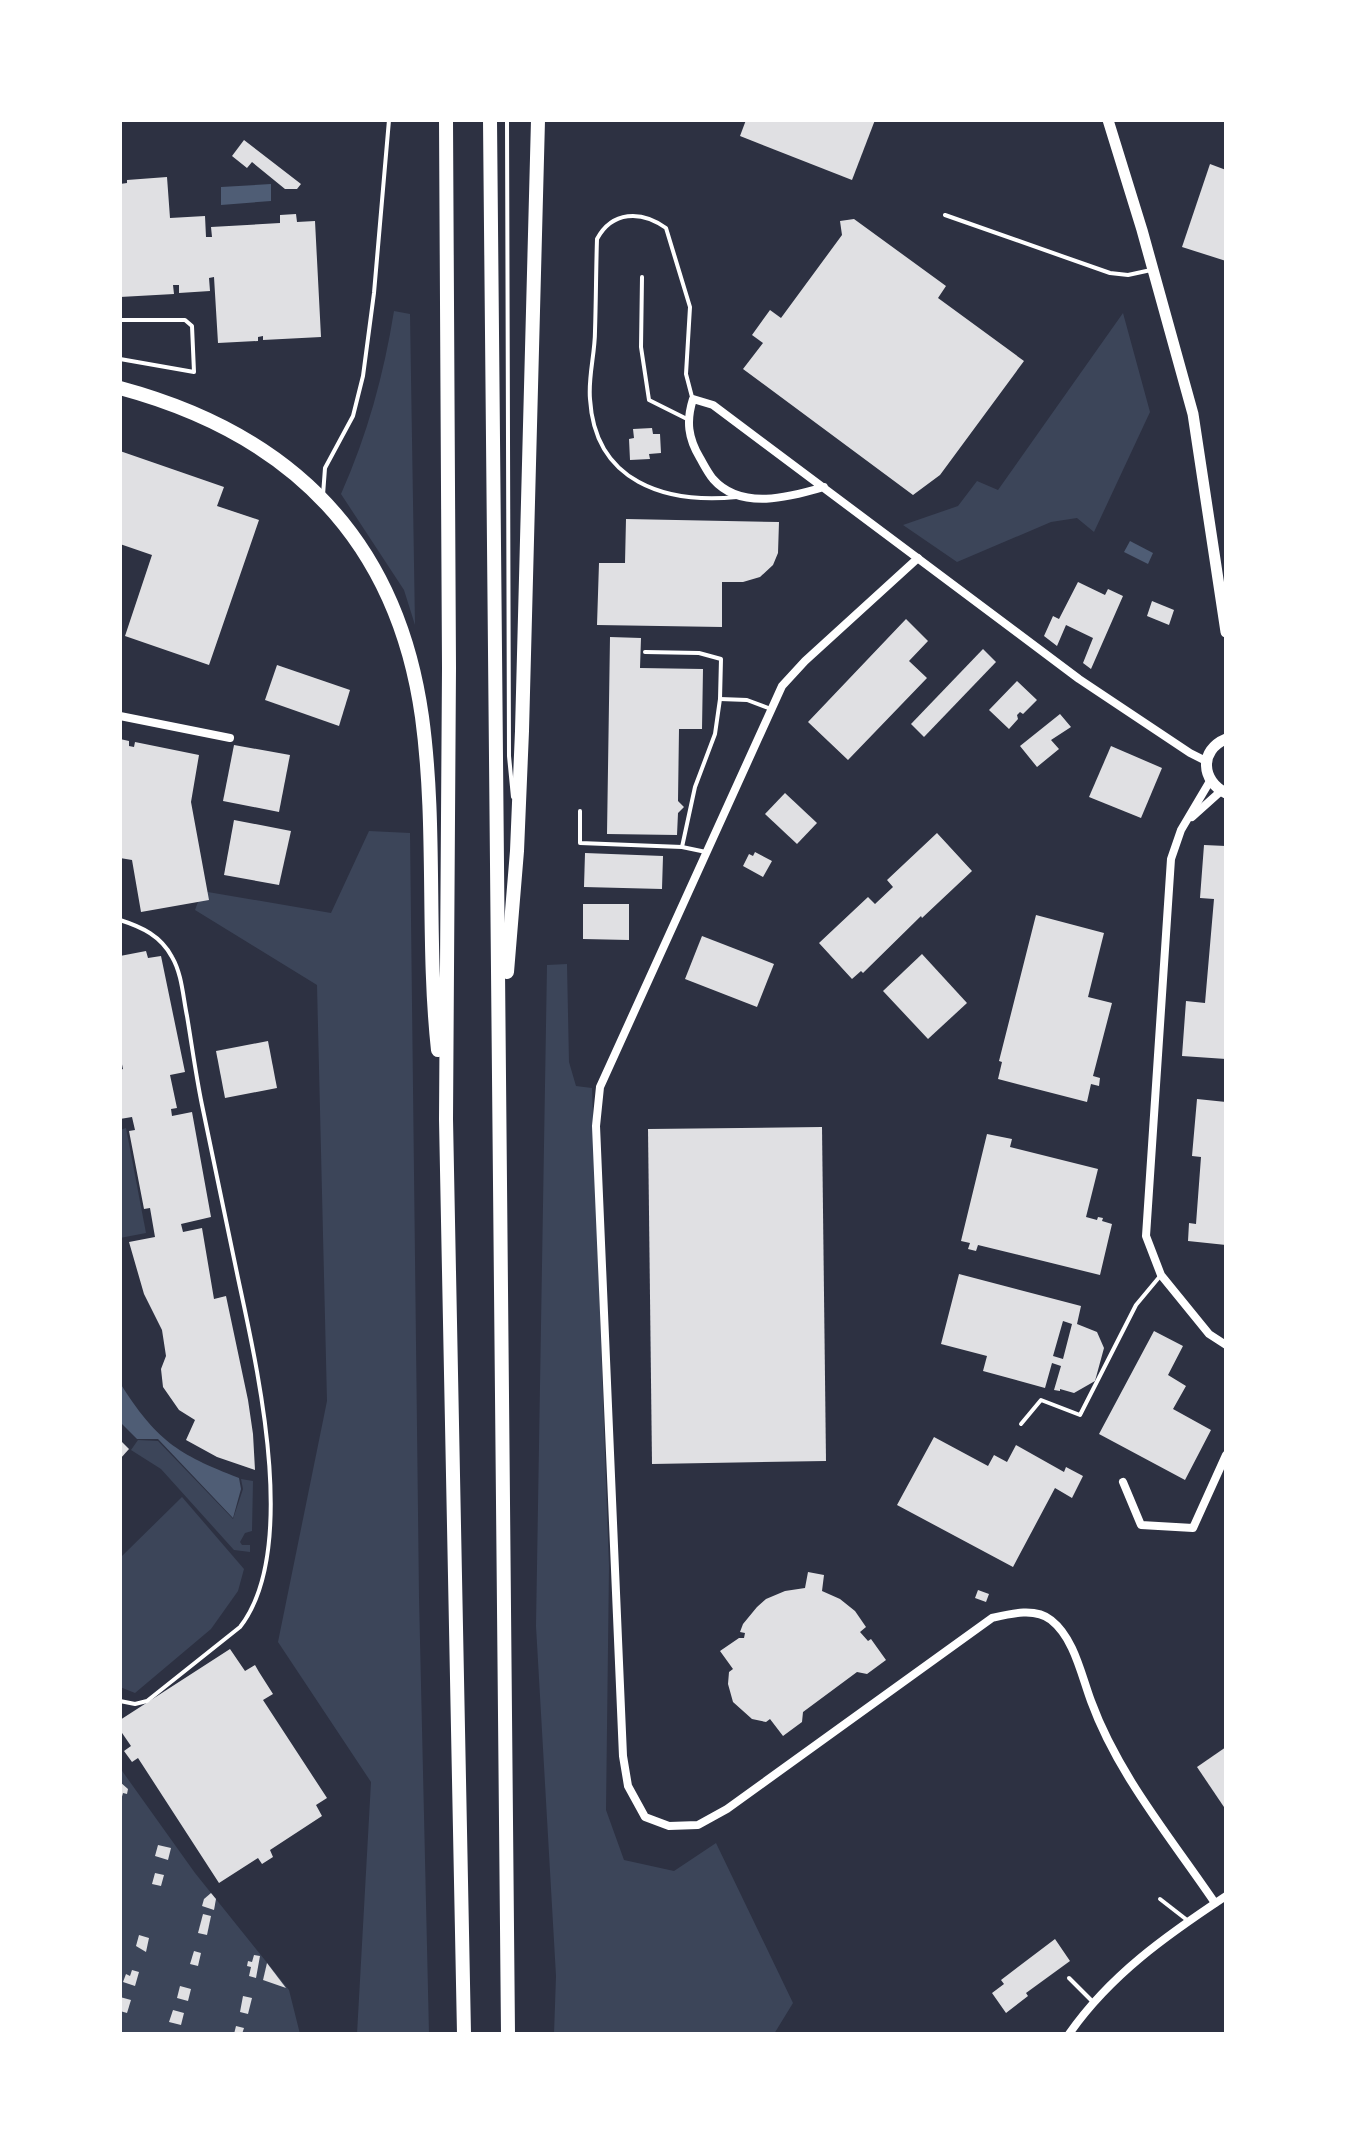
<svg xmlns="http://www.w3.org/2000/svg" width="1346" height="2154" font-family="'PT Sans',sans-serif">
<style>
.green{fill:#3c4559}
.water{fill:#4f5d75}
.building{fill:#e0e0e3;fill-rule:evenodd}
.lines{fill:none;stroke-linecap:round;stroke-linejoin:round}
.service{stroke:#fff;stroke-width:4}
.minor{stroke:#fff;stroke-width:8}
.tertiary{stroke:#fff;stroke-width:11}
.trunk{stroke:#fff;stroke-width:14}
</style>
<rect width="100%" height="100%" fill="#2d3142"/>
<g class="green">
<path d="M394,311L410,314L415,625L404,590L341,494C367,436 384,374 394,311Z"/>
<path d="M1123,313L1150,412L1094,532L1077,518L1051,522L957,562L903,525L958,506L977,481L998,490Z"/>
<path d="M369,831L410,833L419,1597L429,2034H357L371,1782L278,1642L327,1401L317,985L195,910L202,891L331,913Z"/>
<path d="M567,964L569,1062L576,1086L592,1088L609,1566L606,1810L624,1860L674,1871L716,1843L793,2003L774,2034H554L556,1976L536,1626L547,965Z"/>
<path d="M126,1128L146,1233L120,1238V1130Z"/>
<path d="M138,1440L158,1441L233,1519L243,1489L241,1479L253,1481L252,1531L245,1533L240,1542L242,1545H250V1552L234,1550L161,1469L131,1450Z"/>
<path d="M182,1497L244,1569L238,1591L211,1629L135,1693L120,1687V1558Z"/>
<path d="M120,1768L195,1873L289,1990L300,2034H120Z"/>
</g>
<g class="water">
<path d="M271,184V201L221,205V187Z"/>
<path d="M1130,541L1153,553L1148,564L1124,552Z"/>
<path d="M120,1383C156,1440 177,1454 239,1478L241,1489L233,1518L158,1439H137L120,1422Z"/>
</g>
<g class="building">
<path d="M746,120H875L852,180L740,136Z"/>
<path d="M244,140L301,184L297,189H285L252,162L247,168L232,156Z"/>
<path d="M1210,164L1226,170V261L1182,247Z"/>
<path d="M167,177L170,218L205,216L206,237H212L211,227L280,223V215L296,214L297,222L315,221L321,337L263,340V336L258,337V341L218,343L214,277L209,278L210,291L179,293V285H173L174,294L120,297V184L127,183V180Z"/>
<path d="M854,219L946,286L938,298L1024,361L940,475L913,495L743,369L763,343L752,335L770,310L781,318L842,235L840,221Z"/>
<path d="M652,428L653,434H660L661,453L649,454L650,459L630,460L629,439L634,438L633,429Z"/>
<path d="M120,451L224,487L217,506L259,520L209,665L125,636L152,555L120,544Z"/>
<path d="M626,519L779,522L778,553L773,565L760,577L743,582H722V627L597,625L599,563H625Z"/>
<path d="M1078,582L1105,595L1108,589L1123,596L1091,669L1083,663L1093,638L1066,625L1057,646L1044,636L1053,616L1059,619Z"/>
<path d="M1152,601L1174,610L1169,625L1147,616Z"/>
<path d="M906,619L928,641L909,661L927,678L848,760L808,722Z"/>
<path d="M610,637L641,638L640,668L703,669L702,729H679L678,801L684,807L678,813L677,835L607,834Z"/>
<path d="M983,649L996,662L924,737L911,724Z"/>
<path d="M277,665L350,690L339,726L265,700Z"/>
<path d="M1017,681L1037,700L1023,714L1020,712L1017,715L1018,719L1009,729L989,710Z"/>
<path d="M1060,714L1071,727L1051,740L1059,749L1037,767L1020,746Z"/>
<path d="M120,739L129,741V746L134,747L135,742L199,755L191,802L209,900L141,912L132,860L120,858Z"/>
<path d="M234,745L290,755L279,812L223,801Z"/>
<path d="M1111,746L1162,768L1141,818L1089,797Z"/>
<path d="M785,793L817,823L797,844L765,814Z"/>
<path d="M234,820L291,831L279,885L224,875Z"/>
<path d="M937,833L972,871L922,918L921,916L863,973L861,971L852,979L819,943L868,897L875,904L893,887L887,880Z"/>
<path d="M1204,845L1226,846V1059L1182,1056L1186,1001L1205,1003L1214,899L1200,898Z"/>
<path d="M755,852L772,861L763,877L743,866L749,854L753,856Z"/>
<path d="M585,853L663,856L662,889L584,887Z"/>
<path d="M583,904H629V940L583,939Z"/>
<path d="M1036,915L1104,933L1088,997L1112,1003L1093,1076L1100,1078L1099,1086L1091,1084L1087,1102L998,1079L1002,1062L999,1061Z"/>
<path d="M702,936L774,964L757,1007L685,979Z"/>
<path d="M146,951L148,958L161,956L185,1072L170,1075L177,1108L171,1109L172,1116L192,1112L211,1217L181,1224L183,1232L202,1228L214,1299L226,1296L248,1400L253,1434L255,1470L217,1457L186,1440L195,1420L179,1410L163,1387L161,1369L166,1356L162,1330L144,1294L129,1242L155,1237L150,1208L144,1209L129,1131L135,1130L132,1117L120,1119V1070L123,1069L120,1055V956Z"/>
<path d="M922,954L967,1003L928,1039L883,991Z"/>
<path d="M268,1041L277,1088L225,1098L216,1051Z"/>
<path d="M1197,1099L1226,1102V1245L1188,1241L1189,1223L1196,1224L1201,1157L1192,1156Z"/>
<path d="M822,1127L826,1461L652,1464L648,1129Z"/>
<path d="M987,1134L1012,1139L1010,1147L1098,1169L1086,1217L1097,1220L1098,1217L1103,1218L1102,1221L1112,1224L1100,1275L978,1245L976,1251L968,1249L970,1243L961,1241Z"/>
<path d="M959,1274L1081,1306L1077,1324L1097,1332L1104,1348L1095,1381L1074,1393L1060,1389V1391L1054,1390L1061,1366L1052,1363L1045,1388L983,1371L987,1356L941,1344ZM1063,1321L1072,1324L1063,1359L1053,1356Z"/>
<path d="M1154,1331L1183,1346L1168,1375L1186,1386L1173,1409L1211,1430L1185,1480L1099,1434Z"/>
<path d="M934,1437L988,1466L994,1455L1007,1462L1016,1445L1064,1472L1066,1467L1083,1476L1072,1498L1055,1488L1013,1567L897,1505Z"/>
<path d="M120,1440L129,1449L120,1459Z"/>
<path d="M808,1572L824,1575L822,1591L840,1599L855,1611L866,1627L860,1632L868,1641L871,1639L886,1660L867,1674L857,1672L803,1712L802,1722L783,1736L770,1719L766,1722L752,1719L733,1702L728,1684L729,1672L733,1669L720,1651L739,1638H744L745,1633L740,1632L743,1624L757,1607L766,1599L785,1591L805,1588Z"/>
<path d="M978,1590L989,1594L986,1602L975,1598Z"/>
<path d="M230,1649L245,1671L255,1665L259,1672L273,1694L263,1700L327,1798L316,1805L322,1816L270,1850L273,1857L262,1864L258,1858L219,1883L138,1758L132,1762L124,1751L131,1746L120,1730V1720Z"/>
<path d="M1226,1747V1810L1197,1767Z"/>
<path d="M120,1782L128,1789L127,1794L123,1793L121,1800Z"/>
<path d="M158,1845L171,1848L168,1860L155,1856Z"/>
<path d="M155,1873L164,1875L161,1886L152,1884Z"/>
<path d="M211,1893L216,1899L214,1910L202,1906L204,1899Z"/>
<path d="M203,1914L211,1916L207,1935L198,1933Z"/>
<path d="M139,1935L149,1938L146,1952L136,1946Z"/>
<path d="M1055,1939L1070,1961L1026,1993L1028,1996L1006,2013L992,1993L1004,1984L1001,1980Z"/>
<path d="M194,1951L201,1953L198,1966L190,1964Z"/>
<path d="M254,1955L260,1956L256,1978L249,1976L251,1967L247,1966L248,1961L252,1962Z"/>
<path d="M267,1963L286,1988L263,1980Z"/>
<path d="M132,1970L139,1972L135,1986L123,1982L126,1974L130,1976Z"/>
<path d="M180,1986L191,1989L188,2001L177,1998Z"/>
<path d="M243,1996L252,1998L248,2014L240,2012Z"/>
<path d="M120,1997L131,2000L127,2013L120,2011Z"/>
<path d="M173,2010L184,2013L181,2025L169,2022Z"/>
<path d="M236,2026L244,2028L242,2034H234Z"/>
</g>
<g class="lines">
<g class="service">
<path d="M507,120L509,756L513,797"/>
<path d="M945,215L1110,273L1128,275L1151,270"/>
<path d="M642,277L641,347L649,400L687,419"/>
<path d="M120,320H185L192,326L194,372L120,359"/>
<path d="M692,397L686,374L690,307L666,228C641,210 612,211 597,239C596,270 596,300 595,331C595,354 588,377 590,399C595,482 665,504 737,497"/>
<path d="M323,495L325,468L353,416L363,376L374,293L389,120"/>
<path d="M720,699L747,700L771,709"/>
<path d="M580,811V843L682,847L695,787L715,734L720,699L721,659L699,653L645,652"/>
<path d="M682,847L706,852"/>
<path d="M120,920C142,927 161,936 172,957C182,974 183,997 187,1016C192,1046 196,1076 202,1105C214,1163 226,1220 238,1278C257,1367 300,1550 240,1627L147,1701L135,1704L120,1701"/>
<path d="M1021,1424L1041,1400L1080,1415L1136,1305L1161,1275"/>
<path d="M1160,1899L1187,1920"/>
<path d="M1069,1978L1093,2002"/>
</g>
<g class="minor">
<path d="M824,487C790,497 741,511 713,479C708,473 704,465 700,458C688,438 686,421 693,399L713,405L1079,679L1190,753L1206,761"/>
<path d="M918,558L805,661L782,686L600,1087L596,1126L623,1756L628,1786L645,1817L669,1826L698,1825L727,1809L992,1618C1009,1614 1035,1607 1051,1620C1074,1638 1081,1674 1091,1701C1118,1775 1171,1838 1215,1903"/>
<path d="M120,716L230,738"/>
<path d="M1210,781L1181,830L1171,859L1146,1236L1161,1275L1209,1334L1226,1345"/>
<path d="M1192,817L1221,791"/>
<path d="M1123,1482L1141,1525L1193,1528L1226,1455"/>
<path d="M1069,2034C1110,1975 1167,1935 1226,1896"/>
</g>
<g class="tertiary">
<path d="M1108,120L1142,230L1193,414L1226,632"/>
<path d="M1226,739C1199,750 1201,781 1226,793"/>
</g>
<g class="trunk">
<path d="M446,120L449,668L446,1119L464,2034"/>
<path d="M490,120L508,2034"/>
<path d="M120,388C291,434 397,539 422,717C437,827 426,939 438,1050"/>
<path d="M507,972L517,851L522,731L538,120"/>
</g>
</g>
<rect width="1346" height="2154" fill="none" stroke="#ffffff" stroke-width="244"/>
</svg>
